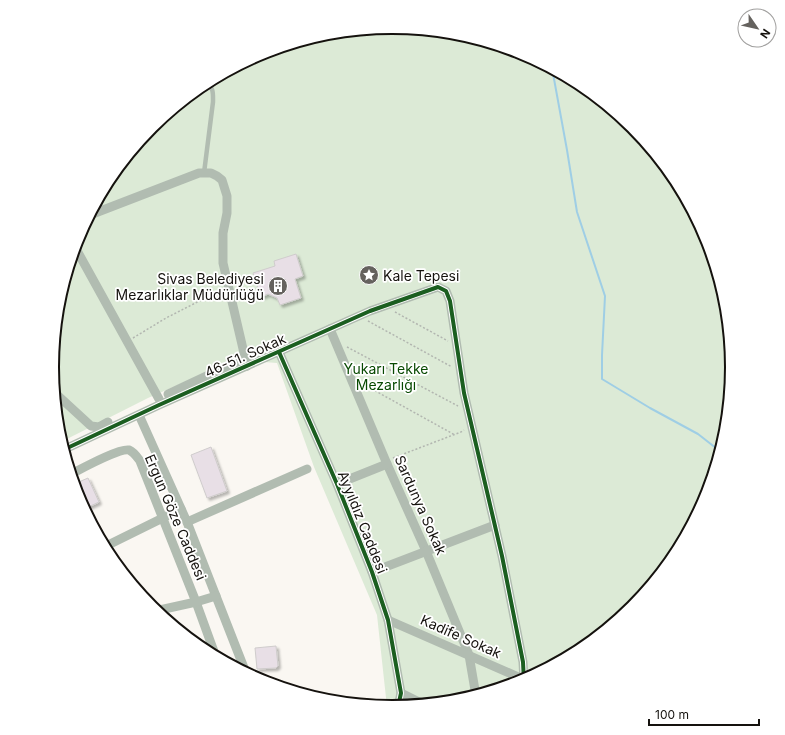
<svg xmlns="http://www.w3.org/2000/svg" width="785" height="735" font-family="Inter,sans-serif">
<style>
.green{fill:#dcead6}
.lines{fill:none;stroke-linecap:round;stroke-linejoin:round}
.stream{stroke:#9fcee5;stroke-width:2}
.building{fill:#e8dfe6;stroke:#cfcccc;filter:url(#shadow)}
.path{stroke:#b2b6b0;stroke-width:1.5;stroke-dasharray:2 2;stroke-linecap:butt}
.lane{stroke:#b1bcb1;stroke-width:4.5}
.street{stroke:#b1bcb1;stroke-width:9}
.cycleway-casing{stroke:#fff;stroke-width:6}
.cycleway{stroke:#1b5e20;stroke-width:4}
.labels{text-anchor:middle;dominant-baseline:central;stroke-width:3.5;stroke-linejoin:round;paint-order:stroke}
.poi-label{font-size:14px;fill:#15120e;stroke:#fff;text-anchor:start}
.street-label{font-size:14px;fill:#15120e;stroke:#fff}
.park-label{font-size:14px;fill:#084902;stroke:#fff}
.rim{fill:none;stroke:#15120e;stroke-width:2}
</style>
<defs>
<filter id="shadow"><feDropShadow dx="2.5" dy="2.5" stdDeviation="1" flood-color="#0004"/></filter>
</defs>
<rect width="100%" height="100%" fill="#faf7f2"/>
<path class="green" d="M393,27L459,34L523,53L582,85L633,127L676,179L707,237L726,301L733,368L726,434L707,498L675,557L633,608L581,651L523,682L459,701L392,708L387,707L377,615L314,467L277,363L235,360L148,398L61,442L59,434L52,367L59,301L78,237L110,178L152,127L204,84L262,53L326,34Z"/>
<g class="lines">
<path class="stream" d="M552,68L567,150L577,212L605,296L602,355V379L650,408L698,434L721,452"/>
</g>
<g class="building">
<path d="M296,254L303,276L295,279L301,298L280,305L277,298L268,294L261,297L253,273L275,266L274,261Z"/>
<path d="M211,447L227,491L207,498L191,455Z"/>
<path d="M88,478L99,502L84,509L78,498L74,484Z"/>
<path d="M276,646L278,666L276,668L257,669L255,648Z"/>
</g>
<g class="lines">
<g class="path">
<path d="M395,312L448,341"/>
<path d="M368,321L452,367"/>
<path d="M133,338L166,318L221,290"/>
<path d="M347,347L458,406"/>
<path d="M361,383L455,435"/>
<path d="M393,458L461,432L464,430"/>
</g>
<path class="lane" d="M204,173L213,102C213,93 214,87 205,83"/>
<g class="street">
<path d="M90,215L199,173H211L217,176L222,180L227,196V213L223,233V263L247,366"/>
<path d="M75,247L159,399"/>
<path d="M330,329L387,464L426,551L469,655L476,696"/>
<path d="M279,352L337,484L372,572L388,620L401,693L398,707"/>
<path d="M54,392L91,426L99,427L108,422"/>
<path d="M168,394L234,363H238L247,366"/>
<path d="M139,415L187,522L246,673"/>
<path d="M63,450L159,405L370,311L438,287L446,291L450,301L464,393L502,556L523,662L524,682"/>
<path d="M71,474C81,469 119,448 129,450C134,452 137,457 140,461L196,602L216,657"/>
<path d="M337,484L387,464"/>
<path d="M187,522L307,469"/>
<path d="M104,547L181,509"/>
<path d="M372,572L495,525"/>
<path d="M155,611L196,602L216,596"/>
<path d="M388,620L523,679"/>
<path d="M401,693L425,705"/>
</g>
<defs>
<g id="cycleway">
<path d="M279,352L337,484L372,572L388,620L401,693L398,707"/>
<path d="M63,450L159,405L370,311L438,287L446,291L450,301L464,393L502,556L523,662L524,682"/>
</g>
</defs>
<use href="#cycleway" class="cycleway-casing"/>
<use href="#cycleway" class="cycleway"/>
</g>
<defs>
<symbol id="sight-disc" viewBox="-11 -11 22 22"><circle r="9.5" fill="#65625e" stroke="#fff"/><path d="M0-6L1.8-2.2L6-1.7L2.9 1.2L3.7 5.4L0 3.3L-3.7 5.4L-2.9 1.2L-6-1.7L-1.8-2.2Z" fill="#fff"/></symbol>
<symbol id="building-disc" viewBox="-11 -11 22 22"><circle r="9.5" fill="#65625e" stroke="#fff"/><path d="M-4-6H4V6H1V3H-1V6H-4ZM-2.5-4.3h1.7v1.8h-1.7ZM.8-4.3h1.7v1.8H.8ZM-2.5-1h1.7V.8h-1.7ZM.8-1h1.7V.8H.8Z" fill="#fff"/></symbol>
</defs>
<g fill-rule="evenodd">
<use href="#sight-disc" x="358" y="264" width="22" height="22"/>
<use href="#building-disc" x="267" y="275" width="22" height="22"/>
</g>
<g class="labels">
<g class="poi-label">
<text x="383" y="275">Kale Tepesi</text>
<text x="264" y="278" text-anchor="end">Sivas Belediyesi<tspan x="264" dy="16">Mezarlıklar Müdürlüğü</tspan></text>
</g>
<g class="street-label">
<text transform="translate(245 355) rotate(-24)">46-51. Sokak</text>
<text transform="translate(421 505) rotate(66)">Sardunya Sokak</text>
<text transform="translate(176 517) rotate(67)">Ergun Göze Caddesi</text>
<text transform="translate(363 522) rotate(68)">Ayyıldız Caddesi</text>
<text transform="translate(461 636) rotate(24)">Kadife Sokak</text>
</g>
<g class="park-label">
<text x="386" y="368">Yukarı Tekke<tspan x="386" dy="16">Mezarlığı</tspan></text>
</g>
</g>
<path d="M0 0H785V735H0ZM59 367a333 333 0 1 1 666 0a333 333 0 1 1-666 0Z" fill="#fff" fill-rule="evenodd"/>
<path class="rim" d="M59 367a333 333 0 1 1 666 0a333 333 0 1 1-666 0Z"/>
<g transform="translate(757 28) rotate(124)"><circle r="19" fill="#ffffff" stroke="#a1a09f"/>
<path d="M0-3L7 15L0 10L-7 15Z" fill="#65625e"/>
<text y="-6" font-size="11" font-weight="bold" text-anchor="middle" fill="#15120e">N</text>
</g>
<path d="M649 719v6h110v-6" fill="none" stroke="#15120e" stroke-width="2"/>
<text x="655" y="719" font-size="12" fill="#15120e" stroke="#ffffff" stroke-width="3" paint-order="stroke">100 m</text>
</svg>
